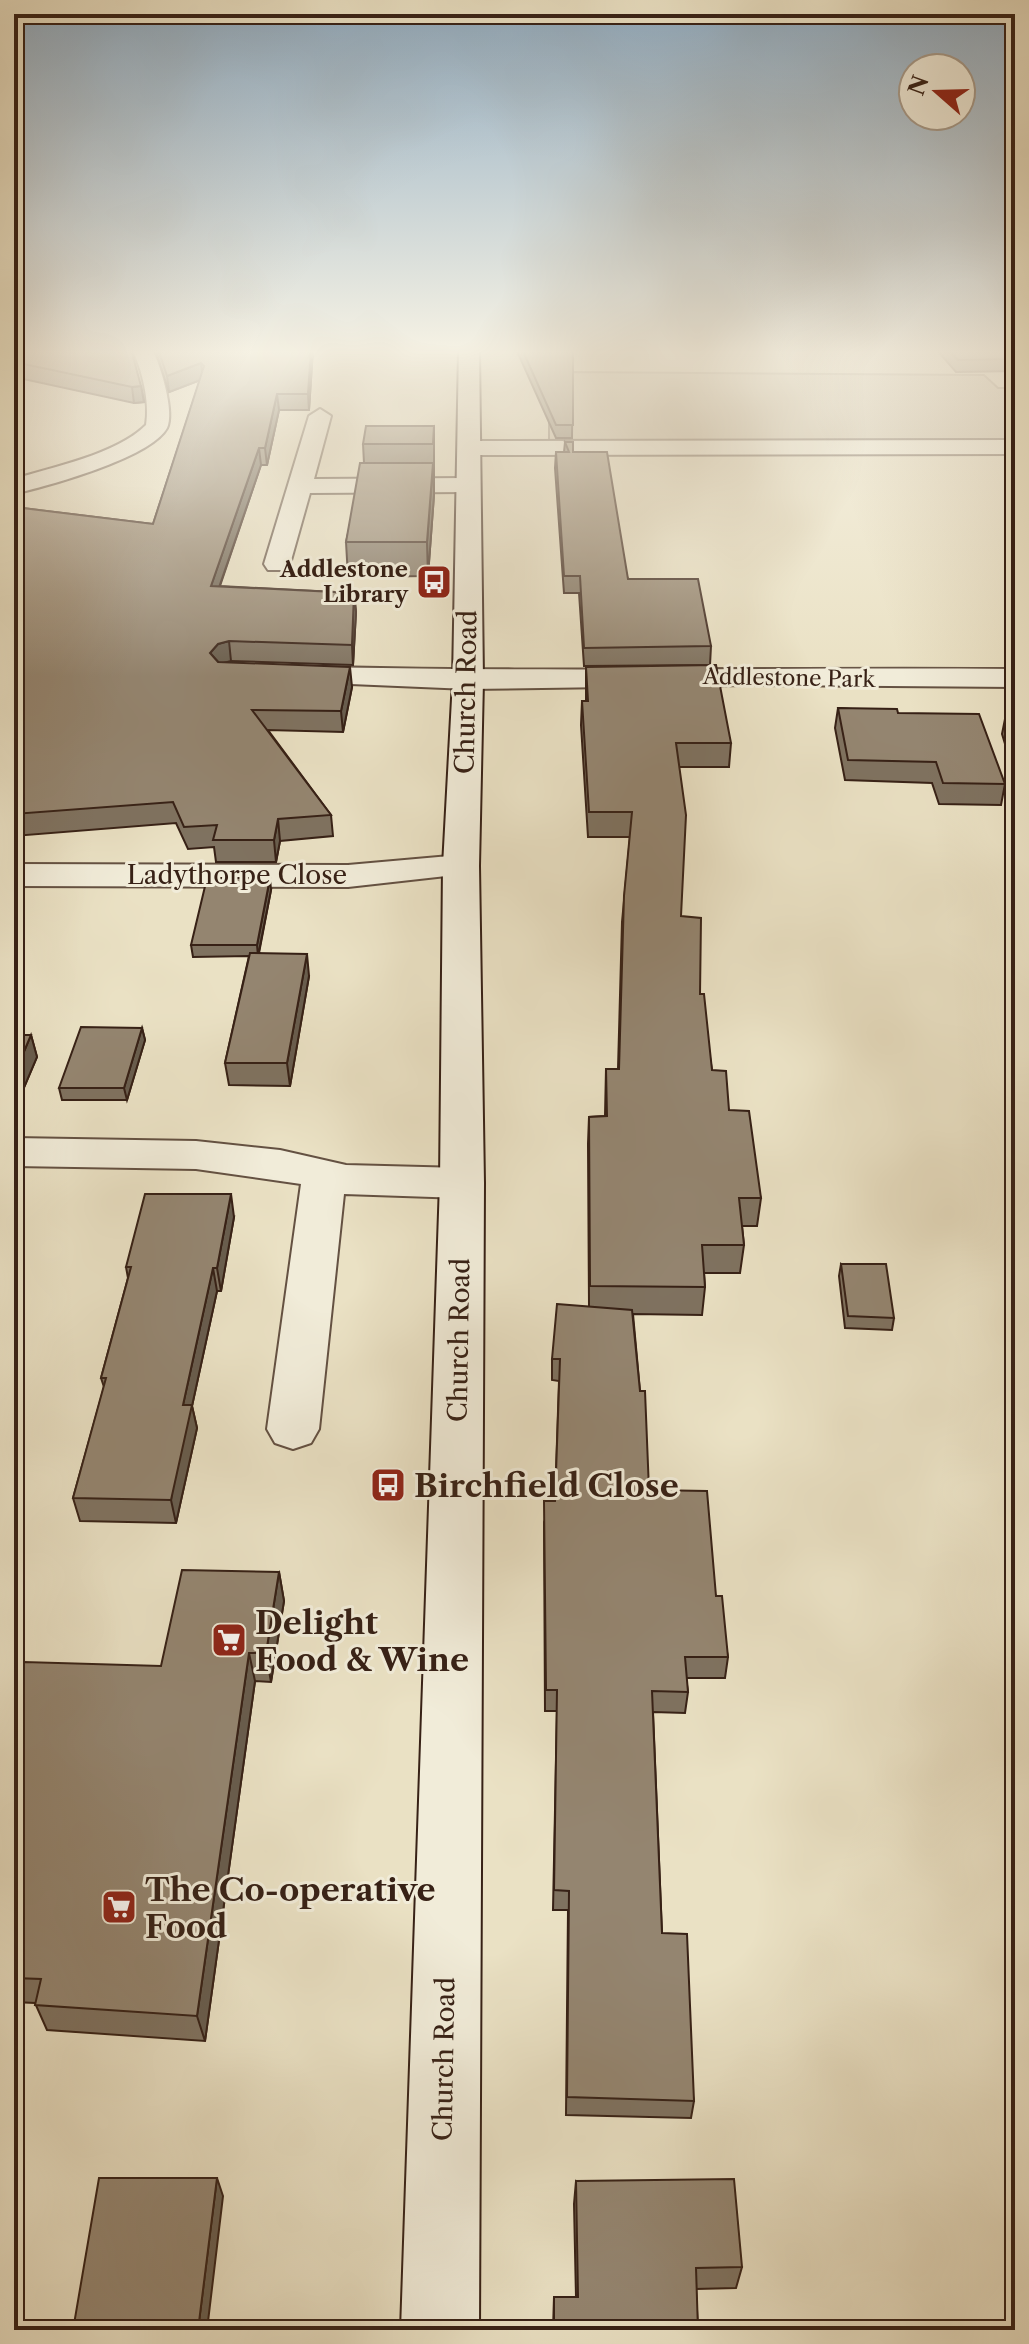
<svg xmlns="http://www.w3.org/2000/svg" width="1029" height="2344" font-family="'Libre Caslon Text',serif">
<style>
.green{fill:#ccc0a6;stroke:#82705e;stroke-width:2}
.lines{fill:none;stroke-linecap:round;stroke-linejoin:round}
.minor-casing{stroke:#645142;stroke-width:4}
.secondary-casing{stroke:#372116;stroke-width:4}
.minor{fill:#f1ecd9;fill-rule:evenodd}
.secondary{fill:#f1ecd9;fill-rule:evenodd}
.wall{fill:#7f7260;stroke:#372116;stroke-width:2}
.shaded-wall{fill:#685d4e;stroke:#372116;stroke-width:2}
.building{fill:#948570;stroke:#372116;stroke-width:2}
.labels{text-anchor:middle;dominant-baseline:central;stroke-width:6;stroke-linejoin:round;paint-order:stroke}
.far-poi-label{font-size:22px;font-weight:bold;fill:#372116;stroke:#f1ecd9;text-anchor:end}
.far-street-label{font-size:22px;fill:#372116;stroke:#f1ecd9}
.street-label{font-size:26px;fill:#372116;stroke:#f1ecd9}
.near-poi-label{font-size:32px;font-weight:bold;fill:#372116;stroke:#f1ecd9;text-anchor:start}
</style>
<rect width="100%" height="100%" fill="#eae1c4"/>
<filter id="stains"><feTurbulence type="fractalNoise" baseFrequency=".0025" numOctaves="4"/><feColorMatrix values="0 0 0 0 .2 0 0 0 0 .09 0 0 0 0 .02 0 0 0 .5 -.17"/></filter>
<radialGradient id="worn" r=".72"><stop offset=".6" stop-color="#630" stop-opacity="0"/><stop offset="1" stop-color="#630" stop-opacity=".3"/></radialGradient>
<path class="green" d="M571,372L984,375L998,388H1015V439L549,441V412Z"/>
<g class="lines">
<defs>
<g id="minor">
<path d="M132,349H152C160,364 175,412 167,428C151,458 47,486 14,494V479C53,467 117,454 146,425C150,402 142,369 132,349Z"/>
<path d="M320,409L331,416L314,479L468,478L476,480L480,485L476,490L468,492L310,493L290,564L286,570H268L264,564L309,416Z"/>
<path d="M1015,440V454L470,455L462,453L459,448L462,443L470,441Z"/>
<path d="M290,666C532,673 773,667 1015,669V687L748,685L468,689L280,681L275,675L280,669Z"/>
<path d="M461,855L473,859L479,866L473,873L348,887L14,886V864L348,865Z"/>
<path d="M14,1138L196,1141L280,1150L346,1165L462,1168L478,1172L484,1183L478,1194L462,1198L344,1194L319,1429L311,1443L293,1449L275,1443L267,1429L301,1184L196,1169L14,1166Z"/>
</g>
<path id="secondary" d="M459,349H479L483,680L479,866L484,1183L479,2330H401L440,1183L443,866L453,680Z"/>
</defs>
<use href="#minor" class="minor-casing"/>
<use href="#secondary" class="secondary-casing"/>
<use href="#minor" class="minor"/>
<use href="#secondary" class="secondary"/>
</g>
<g class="wall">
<path d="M14,349L141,386L144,402L134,403L14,377Z"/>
<path d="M155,349H313L309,410H279L267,465H261L220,586L354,593L356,612L353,665L231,661L226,662L352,687L343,732L268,730L331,815L333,836L280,841L276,862H216L214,847L188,849L176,823L14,836V507L153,524L200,380L169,392Z"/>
<path d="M516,349H573L572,438H556Z"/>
<path d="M936,349H1015V371L956,372Z"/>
<path d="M434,426V495L428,576L348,577L346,542L364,463L363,444Z"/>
<path d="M565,442L573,452L628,579L711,646L710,665L584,666L579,593H564L555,468L556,452H564Z"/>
<path d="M586,667L731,743L729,767H679L681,916L700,994L712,1070L729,1110L761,1198L757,1226H742L744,1245L740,1273H704L705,1287L702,1315L633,1314L649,1490L716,1596L728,1657L725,1678H686L688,1692L685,1713L653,1712L662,1933L694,2101L691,2118L566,2115L568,1910H553L557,1711H545L544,1522L555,1501L559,1381L552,1380V1359L589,1306L588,1144L589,1117L605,1116L606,1069H618L622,922L630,837H588L581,725L582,701H586Z"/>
<path d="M838,708L898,713L1005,784L1001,805L939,804L932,783L845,780L835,728Z"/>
<path d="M1006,714H1015V777L1002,734Z"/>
<path d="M271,890L259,953L309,976L290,1086L229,1085L225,1063L249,956L193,957L191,945Z"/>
<path d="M142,1028L145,1040L127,1100H62L59,1088Z"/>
<path d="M14,1035H31L37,1057L17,1104H14Z"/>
<path d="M234,1217L221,1291H217L192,1406L197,1428L176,1523L80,1521L73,1498L104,1387L101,1378L128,1278L126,1267Z"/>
<path d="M841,1264L894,1318L892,1330L845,1328L839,1276Z"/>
<path d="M279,1572L284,1601L271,1682L255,1681L205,2041L47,2030L35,2003L14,2002V1694L161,1666Z"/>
<path d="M576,2181L742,2267L736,2288L696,2289L698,2330H553L554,2297H576L574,2204Z"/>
</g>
<g class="shaded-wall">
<path d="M311,349H313L309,410L308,394Z"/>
<path d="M201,363L203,379L169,392L167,376Z"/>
<path d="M141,386L144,402L134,403L132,387Z"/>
<path d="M277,394L279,410L267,465L265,448Z"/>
<path d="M259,448L261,465L213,605L211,586Z"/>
<path d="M433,463L434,495L428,576L427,542Z"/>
<path d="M354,593L356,612L353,665L352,645Z"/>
<path d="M229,641L231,661L220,664L210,653L218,644Z"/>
<path d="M350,667L352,687L343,732L341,711Z"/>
<path d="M278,819L280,841L276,862L274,840Z"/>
<path d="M270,878L271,890L258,956L257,945Z"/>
<path d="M307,954L309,976L290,1086L287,1063Z"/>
<path d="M142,1028L145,1040L127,1100L124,1088Z"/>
<path d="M31,1035L37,1057L17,1104L14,1091V1075Z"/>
<path d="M231,1194L234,1217L221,1291L217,1268Z"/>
<path d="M213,1268L217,1291L192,1406L197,1428L176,1523L171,1500L183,1405Z"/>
<path d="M279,1572L284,1601L271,1682L266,1653Z"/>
<path d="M249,1653L255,1681L205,2041L197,2016Z"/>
<path d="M217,2178L223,2196L207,2330H198Z"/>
</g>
<g class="building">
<path d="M14,349H131L141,386L132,387L14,362Z"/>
<path d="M158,349H311L308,394H277L265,448H259L211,586L354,593L352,645L229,641L218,644L210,653L218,662L350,667L341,711L252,710L331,815L278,819L274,840H213L217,825L184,827L173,802L14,814V507L153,524L204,366L201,363L167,376Z"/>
<path d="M522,349H573V425H556Z"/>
<path d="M948,349H1015V359L958,360Z"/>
<path d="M366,426H434L433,444H363Z"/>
<path d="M565,442H573V452H607L628,579H698L711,646L584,648L580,576H564L556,452H569Z"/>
<path d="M360,463H433L427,542H346Z"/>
<path d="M716,665L731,743H676L686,815L681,916L701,918L700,994H704L712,1070L726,1071L729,1110L749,1111L761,1198H739L744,1245H702L705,1287L590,1286L589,1117L607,1116L606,1069H619L624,896L632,812H589L582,701H588L586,667Z"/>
<path d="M838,708L897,709L898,713L979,714L1005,784L943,783L936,762L848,760Z"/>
<path d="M1006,714H1015V742Z"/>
<path d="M207,878H270L257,945H191Z"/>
<path d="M250,953L307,954L287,1063H225Z"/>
<path d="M81,1027L142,1028L124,1088H59Z"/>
<path d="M14,1035H31L14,1075Z"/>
<path d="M145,1194H231L217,1268H213L183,1405H192L171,1500L73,1498L106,1378H101L131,1267H126Z"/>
<path d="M841,1264H886L894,1318L848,1316Z"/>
<path d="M557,1304L632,1310L640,1391H645L649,1490L707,1491L716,1596H722L728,1657H685L688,1692L652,1691L662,1933L687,1934L694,2101L567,2097L569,1891L554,1890L557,1690H546L544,1501H555L560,1359H552Z"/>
<path d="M182,1570L279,1572L266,1653H249L197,2016L35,2005L41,1979L14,1978V1694L24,1662L161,1666Z"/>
<path d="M99,2178H217L198,2330H73Z"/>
<path d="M734,2179L742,2267L696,2268L698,2330H554V2297H578L576,2181Z"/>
</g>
<linearGradient id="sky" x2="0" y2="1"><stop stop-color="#90acc2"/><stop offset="0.52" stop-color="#f6f2e4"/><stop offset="1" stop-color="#f6f2e4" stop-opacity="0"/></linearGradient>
<rect width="1029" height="677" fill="url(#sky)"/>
<defs>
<symbol id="bus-square" viewBox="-11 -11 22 22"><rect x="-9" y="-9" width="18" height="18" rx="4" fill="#8f2418" stroke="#f1ecd9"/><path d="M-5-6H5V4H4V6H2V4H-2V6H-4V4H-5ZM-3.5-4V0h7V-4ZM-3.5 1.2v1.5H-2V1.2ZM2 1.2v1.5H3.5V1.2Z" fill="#fff"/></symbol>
<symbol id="supermarket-square" viewBox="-11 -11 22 22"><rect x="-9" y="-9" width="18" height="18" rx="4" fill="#8f2418" stroke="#f1ecd9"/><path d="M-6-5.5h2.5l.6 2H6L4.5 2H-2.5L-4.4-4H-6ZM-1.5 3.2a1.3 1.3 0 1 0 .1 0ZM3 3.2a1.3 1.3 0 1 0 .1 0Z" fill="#fff"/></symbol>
</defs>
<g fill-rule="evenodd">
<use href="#bus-square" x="414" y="562" width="40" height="40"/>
<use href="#bus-square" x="368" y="1465" width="40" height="40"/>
<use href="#supermarket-square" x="209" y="1620" width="40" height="40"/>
<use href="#supermarket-square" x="99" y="1887" width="40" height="40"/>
</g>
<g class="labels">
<g class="far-poi-label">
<text x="408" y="569">Addlestone<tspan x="408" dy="25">Library</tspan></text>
</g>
<g class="far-street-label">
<text transform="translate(789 678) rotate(1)">Addlestone Park</text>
</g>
<g class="street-label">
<text transform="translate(466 692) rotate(-89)">Church Road</text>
<text x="237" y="875">Ladythorpe Close</text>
<text transform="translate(459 1340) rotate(-89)">Church Road</text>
<text transform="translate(444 2059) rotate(-89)">Church Road</text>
</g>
<g class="near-poi-label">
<text x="414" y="1485">Birchfield Close</text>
<text x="255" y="1622">Delight<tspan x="255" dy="37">Food &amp; Wine</tspan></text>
<text x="145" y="1889">The Co-operative<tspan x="145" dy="37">Food</tspan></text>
</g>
</g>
<rect width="1029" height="2344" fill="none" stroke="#eae1c4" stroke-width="48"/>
<rect x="16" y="16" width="997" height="2312" fill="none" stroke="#372116" stroke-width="4"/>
<rect x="24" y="24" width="981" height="2296" fill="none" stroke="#372116" stroke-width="2"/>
<g transform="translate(937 92) rotate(290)"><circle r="38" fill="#f1ecd9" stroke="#a79b8b" stroke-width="2"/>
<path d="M0-6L14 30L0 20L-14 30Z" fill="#8f2418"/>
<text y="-12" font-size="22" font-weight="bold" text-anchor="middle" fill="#372116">N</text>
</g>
<rect width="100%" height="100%" filter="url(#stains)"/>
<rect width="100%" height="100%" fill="url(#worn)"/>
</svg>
